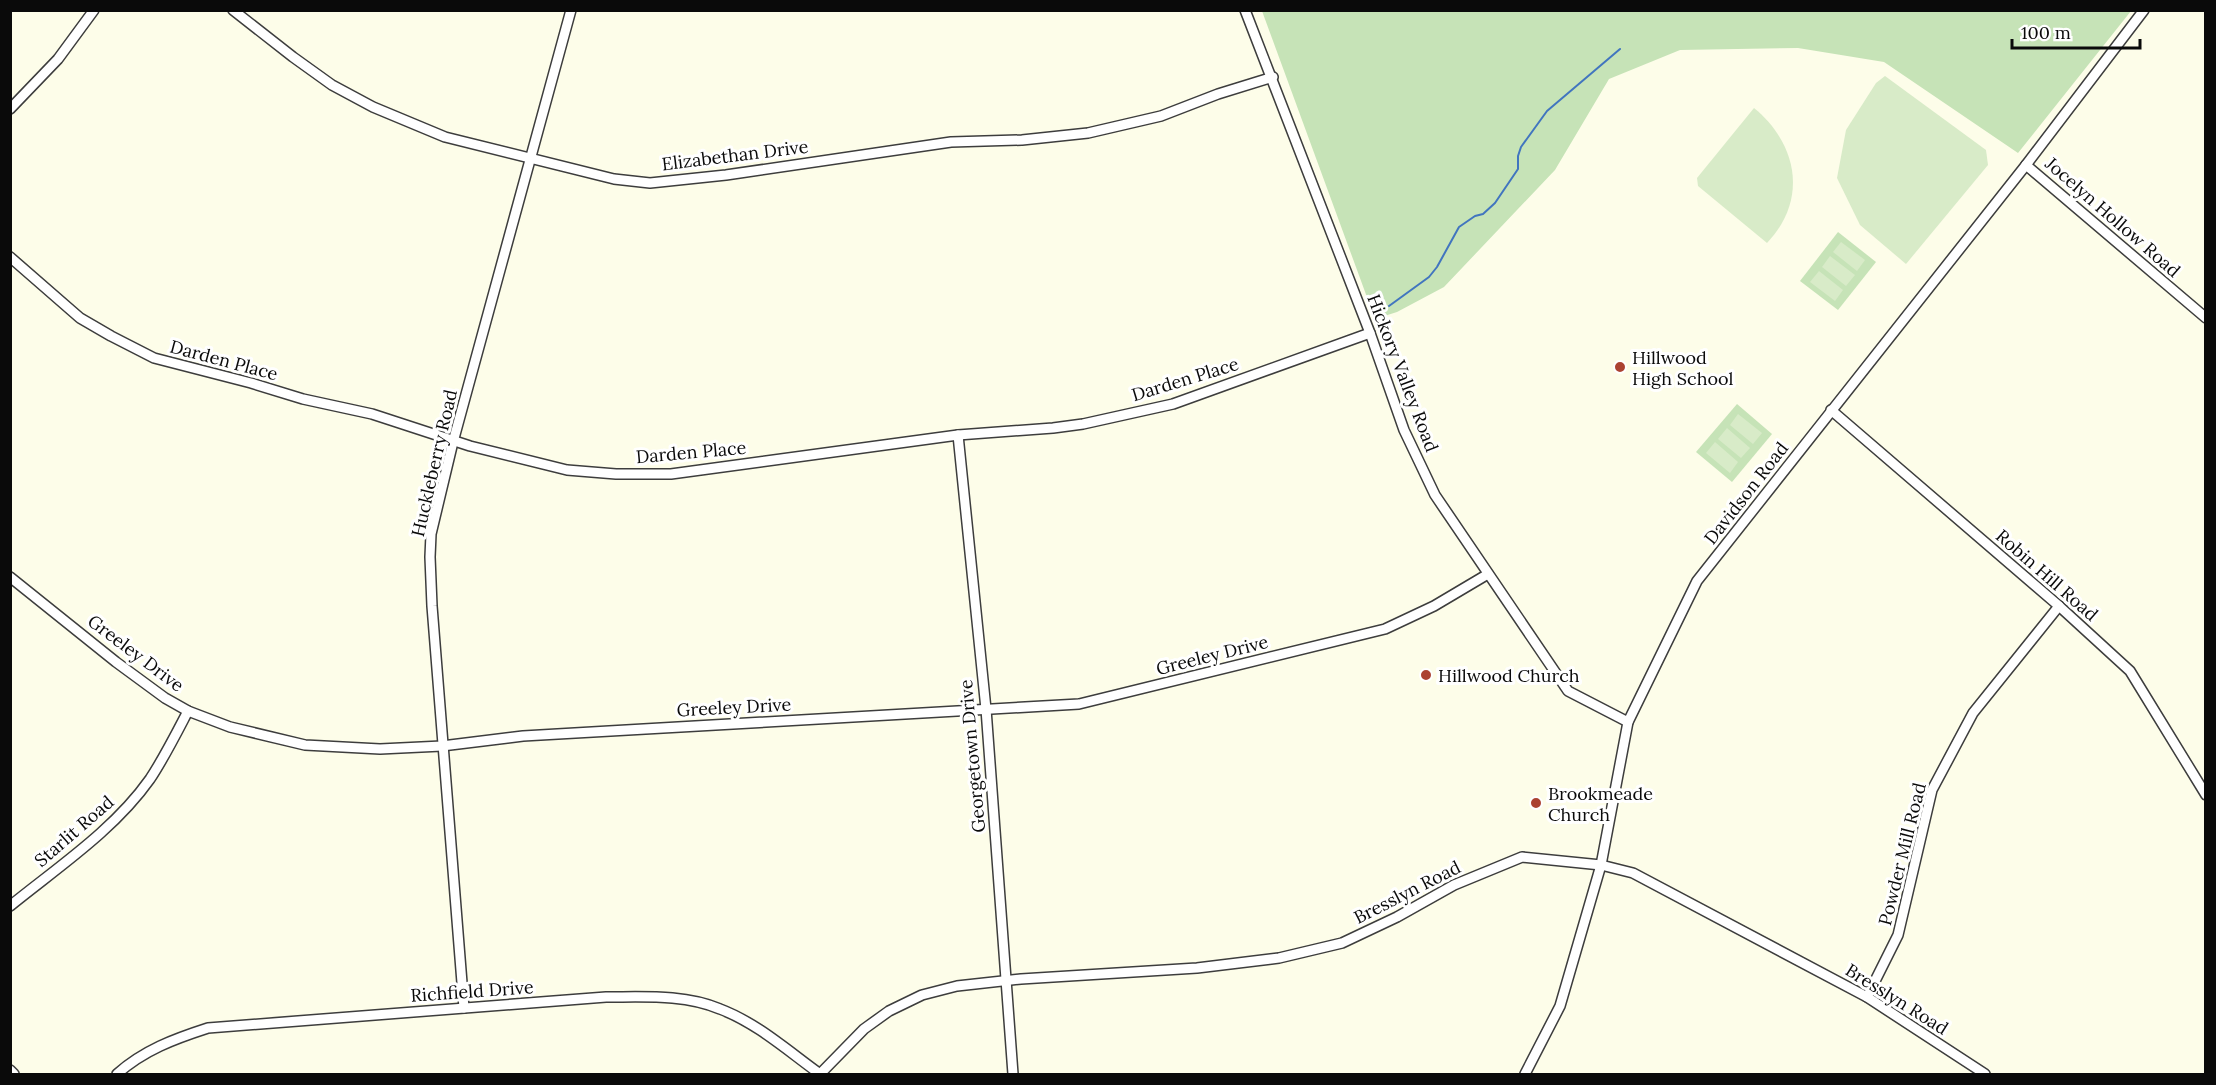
<svg xmlns="http://www.w3.org/2000/svg" width="2216" height="1085" font-family="Lora,serif">
<style>
.green{fill:#c6e3b7}
.pitch{fill:#d8ebc8}
.lines{fill:none;stroke-linecap:round;stroke-linejoin:round}
.stream{stroke:#4175bf;stroke-width:2}
.minor-casing{stroke:#3d3d3d;stroke-width:12}
.minor{stroke:#fff;stroke-width:9}
.poi-dot{fill:#ab4231;stroke:#fff;stroke-width:2}
.labels{text-anchor:middle;dominant-baseline:central;stroke-width:6;stroke-linejoin:round;paint-order:stroke}
.street-label{font-size:18px;fill:#0a0a0a;stroke:#fff}
.poi-label{font-size:18px;fill:#0a0a0a;stroke:#fff;text-anchor:start}
</style>
<rect width="100%" height="100%" fill="#fdfde9"/>
<g class="green">
<path d="M1262,11H2131L2018,153L1884,62L1798,48L1680,50L1609,79L1555,170L1444,287L1397,312L1375,319Z"/>
<path d="M1838,232L1876,262L1838,310L1800,281Z"/>
<path d="M1737,404L1772,434L1732,482L1696,452Z"/>
</g>
<g class="pitch">
<path d="M1885,76L1986,150L1988,165L1906,264L1860,225L1837,178L1846,130L1876,83Z"/>
<path d="M1754,108C1798,144 1808,200 1767,243L1698,186L1697,178Z"/>
<path d="M1841,242L1865,260L1857,271L1833,252Z"/>
<path d="M1830,256L1855,275L1846,286L1822,267Z"/>
<path d="M1819,271L1843,290L1835,301L1810,282Z"/>
<path d="M1738,414L1762,433L1753,444L1730,425Z"/>
<path d="M1727,428L1750,448L1741,458L1718,439Z"/>
<path d="M1715,442L1738,462L1730,473L1706,453Z"/>
</g>
<g class="lines">
<path class="stream" d="M1389,306L1429,277L1437,267L1459,227L1475,216L1483,214L1495,203L1518,169V156L1521,147L1547,111L1620,49"/>
<defs>
<g id="minor">
<path d="M233,10L293,57L332,85L373,107L445,137L614,179L650,183L726,175L951,142L1022,140L1088,133L1161,116L1218,94L1273,77"/>
<path d="M1245,10L1370,333L1404,430L1435,495L1568,691L1628,722"/>
<path d="M10,109L58,59L94,10"/>
<path d="M2026,165L2206,318"/>
<path d="M10,257L80,318L111,336L154,358L251,383L303,399L372,414L470,446L567,470L616,474H671L958,435L1053,428L1083,424L1173,404L1370,333"/>
<path d="M1831,410L2059,606L2130,671L2206,795"/>
<path d="M958,435L986,709L1013,1074"/>
<path d="M10,577L116,662L165,698L188,711L230,727L305,745L380,749L442,746L523,736L1079,704L1385,629L1434,606L1488,574"/>
<path d="M10,906C58,867 114,830 150,779C164,758 176,734 188,711"/>
<path d="M1867,997L1898,935L1932,790L1973,713L2059,606"/>
<path d="M464,1008L432,606L430,557L431,534L453,442L571,10"/>
<path d="M10,1070L14,1074"/>
<path d="M117,1074C144,1050 174,1039 208,1028L606,997C644,997 685,994 720,1009C757,1023 788,1051 820,1074"/>
<path d="M820,1074L864,1029L889,1011L922,995L957,986L1021,979L1197,968L1279,958L1342,943L1397,917L1454,885L1522,857L1601,865L1633,873L1867,997L1985,1074"/>
<path d="M1525,1074L1560,1006L1601,865L1628,722L1697,581L2026,165L2144,10"/>
</g>
</defs>
<use href="#minor" class="minor-casing"/>
<use href="#minor" class="minor"/>
</g>
<g class="poi-dot">
<circle cx="1620" cy="367" r="6"/>
<circle cx="1426" cy="675" r="6"/>
<circle cx="1536" cy="803" r="6"/>
</g>
<g class="labels">
<g class="street-label">
<text transform="translate(735 155) rotate(-7)">Elizabethan Drive</text>
<text transform="translate(2113 217) rotate(41)">Jocelyn Hollow Road</text>
<text transform="translate(224 360) rotate(15)">Darden Place</text>
<text transform="translate(1403 373) rotate(69)">Hickory Valley Road</text>
<text transform="translate(1185 379) rotate(-17)">Darden Place</text>
<text transform="translate(691 452) rotate(-5)">Darden Place</text>
<text transform="translate(434 463) rotate(-77)">Huckleberry Road</text>
<text transform="translate(1746 493) rotate(-52)">Davidson Road</text>
<text transform="translate(2047 575) rotate(41)">Robin Hill Road</text>
<text transform="translate(136 653) rotate(37)">Greeley Drive</text>
<text transform="translate(1212 655) rotate(-14)">Greeley Drive</text>
<text transform="translate(734 707) rotate(-3)">Greeley Drive</text>
<text transform="translate(972 756) rotate(-95)">Georgetown Drive</text>
<text transform="translate(74 831) rotate(-41)">Starlit Road</text>
<text transform="translate(1902 854) rotate(-76)">Powder Mill Road</text>
<text transform="translate(1407 892) rotate(-27)">Bresslyn Road</text>
<text transform="translate(472 991) rotate(-4)">Richfield Drive</text>
<text transform="translate(1897 999) rotate(32)">Bresslyn Road</text>
</g>
<g class="poi-label">
<text x="1632" y="357">Hillwood<tspan x="1632" dy="21">High School</tspan></text>
<text x="1438" y="675">Hillwood Church</text>
<text x="1548" y="793">Brookmeade<tspan x="1548" dy="21">Church</tspan></text>
</g>
</g>
<rect width="2216" height="1085" fill="none" stroke="#0a0a0a" stroke-width="24"/>
<path d="M2012 39v9h128v-9" fill="none" stroke="#0a0a0a" stroke-width="3"/>
<text x="2021" y="39" font-size="18" fill="#0a0a0a" stroke="#ffffff" stroke-width="4.5" paint-order="stroke">100 m</text>
</svg>
